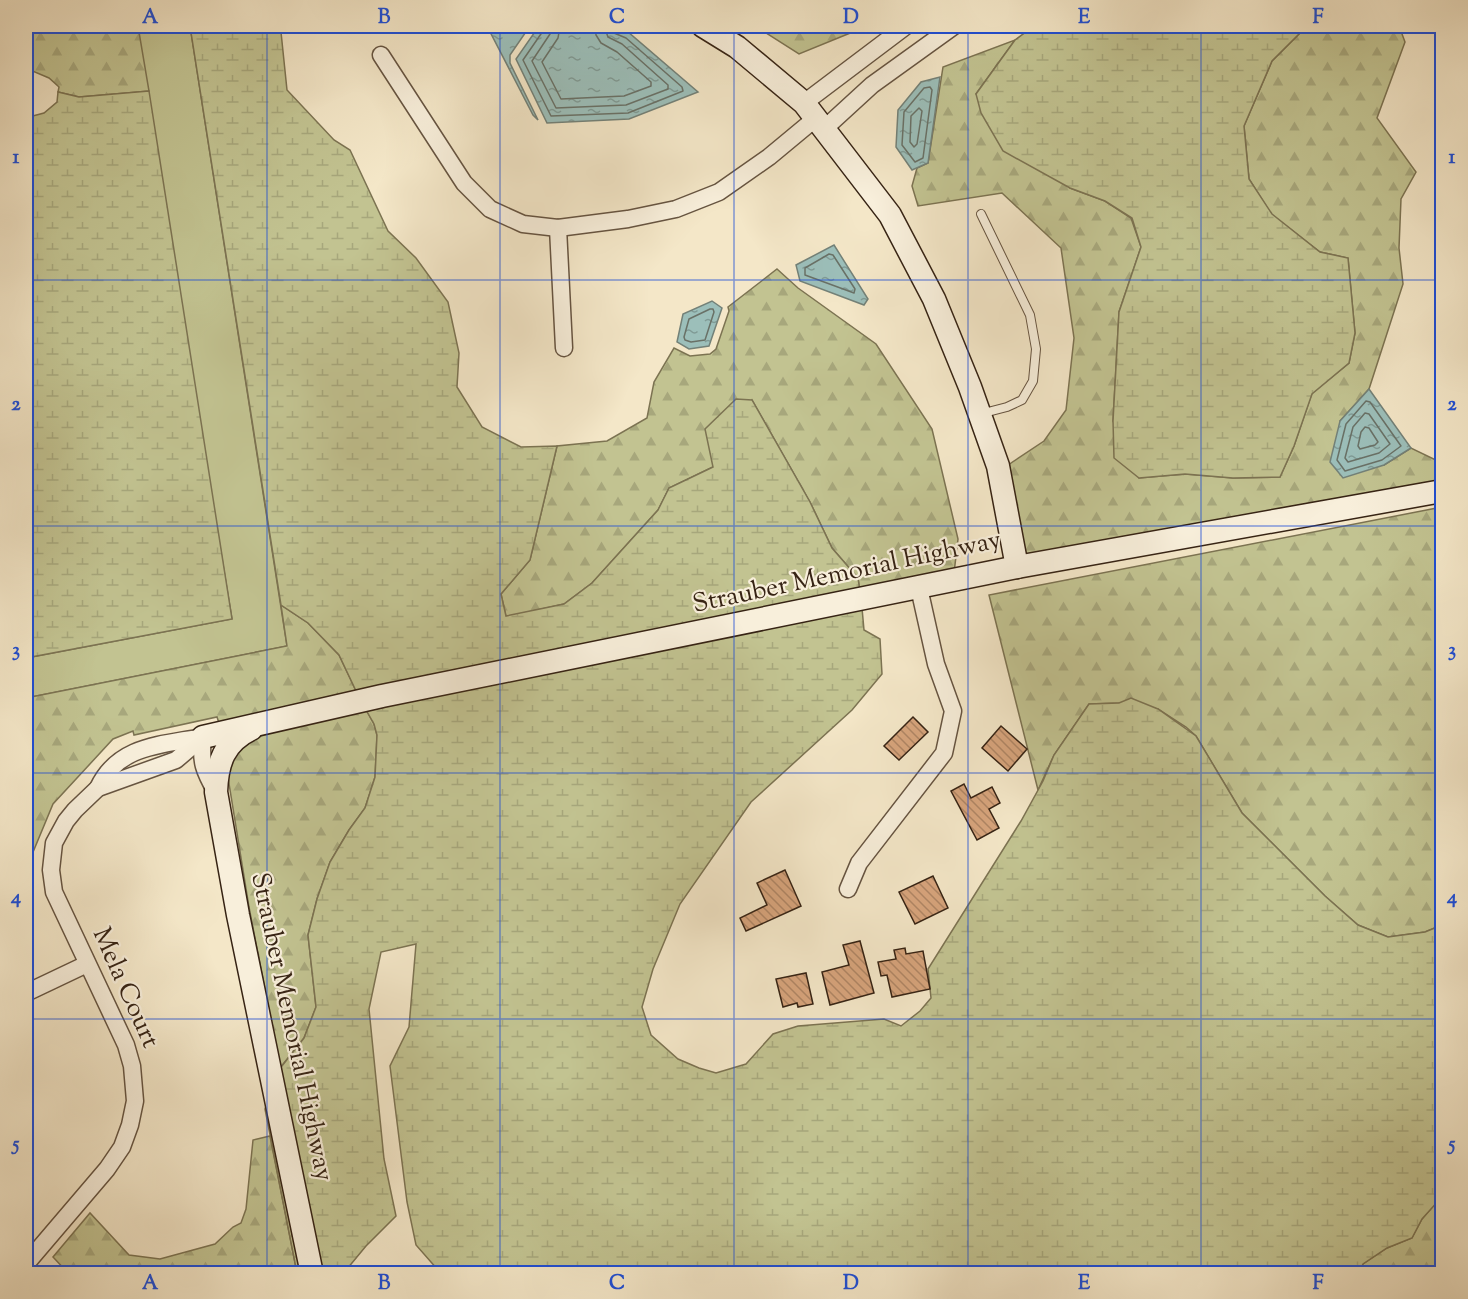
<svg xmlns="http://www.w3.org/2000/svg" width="1468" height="1299" font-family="'Sorts Mill Goudy',serif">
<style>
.grass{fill:#c2c391;stroke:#7c7352;stroke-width:1.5}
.forest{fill:url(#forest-firs);stroke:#7c7352;stroke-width:1.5}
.wetland{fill:url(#wetland-marsh);stroke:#7c7352;stroke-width:1.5}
.water{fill:url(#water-ripples);stroke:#738178;stroke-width:1.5}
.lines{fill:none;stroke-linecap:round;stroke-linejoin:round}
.shore{stroke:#697167;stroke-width:1.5}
.building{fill:url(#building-back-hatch);stroke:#362314;stroke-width:1.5}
.lane-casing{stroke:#665441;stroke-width:10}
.street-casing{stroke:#665441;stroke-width:19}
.secondary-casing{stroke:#362314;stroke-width:25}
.lane{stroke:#f8efdb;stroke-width:8}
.street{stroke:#f8efdb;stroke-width:16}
.secondary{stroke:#f8efdb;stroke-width:22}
.grid{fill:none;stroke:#1d4ed8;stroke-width:1.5;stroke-opacity:0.55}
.labels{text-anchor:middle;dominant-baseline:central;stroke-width:4.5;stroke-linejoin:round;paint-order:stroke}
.street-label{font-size:26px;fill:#362314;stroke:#f8efdb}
.neatline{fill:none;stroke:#1d4ed8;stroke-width:2}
.grid-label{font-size:20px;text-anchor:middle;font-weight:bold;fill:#1d4ed8}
</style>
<defs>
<pattern id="forest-firs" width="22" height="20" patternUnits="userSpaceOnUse" patternTransform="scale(1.5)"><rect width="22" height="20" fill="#c2c391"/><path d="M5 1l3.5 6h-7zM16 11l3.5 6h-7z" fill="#a7a77c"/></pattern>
<pattern id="wetland-marsh" width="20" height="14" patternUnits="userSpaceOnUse" patternTransform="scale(1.5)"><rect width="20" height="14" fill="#c2c391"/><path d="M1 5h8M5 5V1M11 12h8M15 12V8" fill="none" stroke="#a7a77c"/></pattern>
<pattern id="water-ripples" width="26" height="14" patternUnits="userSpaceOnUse" patternTransform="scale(1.5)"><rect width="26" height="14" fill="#9cbfba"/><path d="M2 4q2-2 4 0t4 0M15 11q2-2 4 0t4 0" fill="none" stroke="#809b96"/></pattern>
<pattern id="building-back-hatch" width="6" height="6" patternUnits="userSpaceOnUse" patternTransform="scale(1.5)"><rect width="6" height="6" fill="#d7a47c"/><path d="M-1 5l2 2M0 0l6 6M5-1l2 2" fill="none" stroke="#af8564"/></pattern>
</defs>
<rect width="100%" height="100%" fill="#f4e7c8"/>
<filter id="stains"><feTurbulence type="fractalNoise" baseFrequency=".00333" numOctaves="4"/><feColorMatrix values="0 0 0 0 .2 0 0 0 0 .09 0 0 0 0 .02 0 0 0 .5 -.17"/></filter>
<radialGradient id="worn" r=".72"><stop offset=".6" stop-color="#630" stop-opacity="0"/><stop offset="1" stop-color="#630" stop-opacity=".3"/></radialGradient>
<path class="grass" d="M134,26H190L287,646L26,698V658L232,619Z"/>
<g class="forest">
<path d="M26,26H138L149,91L79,97L58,92L59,87L49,78L30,70L26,62Z"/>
<path d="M755,26H863L860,29L799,54Z"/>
<path d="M1307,26H1399L1405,42L1377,118L1416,172L1401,199L1399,248L1403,284L1369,389L1340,421L1384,465L1411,448L1442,463V483L1023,558L1005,467L1044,441L1066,410L1074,338L1061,248L1002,193L918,206L912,186L917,168L928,163L943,67L1015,40L976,94L1070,188L1105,201L1131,218L1141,247L1119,312L1113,421L1139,478L1185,474L1233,478L1280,477L1294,446L1312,393L1349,363L1355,333L1348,258L1320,252L1271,214L1249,179L1244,126L1272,61Z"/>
<path d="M777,269L798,288L876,344L932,429L958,539L954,573L860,592L858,578L832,548L810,502L752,400L713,467L669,488L658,510L592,583L564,604L506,617L501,594L530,560L557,446L607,441L647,418L654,382L674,348L690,356L710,354L716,349L729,311L728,307Z"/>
<path d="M1442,507V925L1425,932L1388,937L1358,925L1325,896L1242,813L1196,736L1186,727L1158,709L1119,703L1089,704L1054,755L1038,790L989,595Z"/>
<path d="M281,605L308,623L339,655L357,693L219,723L217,717L134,735L133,731L113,739L53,804L26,869V698L287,646Z"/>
<path d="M365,708L374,724L377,735L375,777L365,808L349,830L330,862L317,899L308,935L316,1007L304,1038L280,1068L249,907L226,765L229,758L267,729Z"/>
<path d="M270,1136L297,1273H68L53,1257L90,1213L129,1255L160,1259L215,1244L233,1227L241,1223L246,1209L253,1140Z"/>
<path d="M1439,1199L1442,1201V1273L1359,1274L1363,1264L1387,1248L1412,1238L1422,1219Z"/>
</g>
<g class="wetland">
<path d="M190,26H286L281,32L287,90L334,140L350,150L388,231L416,258L448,302L459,353L457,387L482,427L521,447L557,446L530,560L501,594L506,616L564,604L592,583L658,510L669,488L713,467L705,429L736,399L752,400L810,502L832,548L858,578L860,592L357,693L339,655L308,623L281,605Z"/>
<path d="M1034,26H1307L1272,61L1244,126L1249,179L1272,214L1320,252L1348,258L1355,333L1349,363L1312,394L1294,446L1280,477L1233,478L1185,474L1139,478L1114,458L1113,421L1119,312L1141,247L1132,218L1105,201L1070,188L1003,151L981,113L976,94L1015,40Z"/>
<path d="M149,91L232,619L26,658V116L29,117L44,113L57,102L58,92L79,97Z"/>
<path d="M862,608L864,630L880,639L882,674L852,710L751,802L680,904L653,969L642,1007L651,1035L678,1059L699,1068L716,1073L746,1064L773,1034L798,1026L884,1019L901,1026L920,1011L931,998L928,969L1021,821L1043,781L1054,755L1089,704L1119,703L1131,698L1158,709L1196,736L1242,813L1325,896L1358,925L1388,937L1425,932L1442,925V1201L1439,1200L1422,1219L1412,1238L1387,1248L1363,1264L1359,1273H438V1270L416,1245L407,1202L390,1066L409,1027L416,944L381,952L369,1009L384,1159L396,1216L366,1246L347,1269L351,1273H319L278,1071L304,1038L316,1007L308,935L317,899L330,862L349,830L365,808L375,777L377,735L374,724L365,708Z"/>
<path d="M269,1096L305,1273H297L265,1109Z"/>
</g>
<g class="water">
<path d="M487,26H530L510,55V63L538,120L533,115Z"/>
<path d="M539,26H611L628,32L698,92L629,119L547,123L516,59Z"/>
<path d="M940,77L928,163L912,170L896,147L898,110L921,82Z"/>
<path d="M834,245L868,299L864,305L800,281L796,265Z"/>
<path d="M712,301L722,308L709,346L689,349L677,342L683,314Z"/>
<path d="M1369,389L1411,448L1384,465L1343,478L1330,462L1340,421Z"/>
</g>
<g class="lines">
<g class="shore">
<path d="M544,26L543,31L523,60L551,116L628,113L683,91L682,87L626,38L614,33L611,26"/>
<path d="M551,26L550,34L532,61L556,108L626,105L668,89V85L622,44L608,37L604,26"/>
<path d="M560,26L558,38L542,62L561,99L624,96L651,86V82L617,52L601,43L596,35L595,26"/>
<path d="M930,87L932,90L923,158L915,162L902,145L904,112L924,88Z"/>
<path d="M919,108L922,111L917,144L914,147L910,142L911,116Z"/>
<path d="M829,254L833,255L855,289L854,293L805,275V268Z"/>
<path d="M710,309H713L714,312L705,340L691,342L685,340L684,337L689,319Z"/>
<path d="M1366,401L1370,402L1401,446L1382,460L1345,471L1337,460L1346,424Z"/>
<path d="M1365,413L1369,414L1390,444L1379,453L1348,462L1345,458L1353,427Z"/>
<path d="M1365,427L1369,428L1378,442L1375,445L1360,449L1358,446L1361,432Z"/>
</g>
</g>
<g class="building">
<path d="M913,717L928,732L899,760L884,746Z"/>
<path d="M1001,726L1027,749L1008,771L982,748Z"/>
<path d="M964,784L971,798L992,787L1000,803L989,809L999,828L977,840L951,791Z"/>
<path d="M785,870L801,906L746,931L740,918L767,905L757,883Z"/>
<path d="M933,876L948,908L915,924L899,892Z"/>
<path d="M860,941L874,993L830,1005L822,972L849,965L843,945Z"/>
<path d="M905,948L906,954L923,951L930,989L892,997L887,975L881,976L878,962L896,959L894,950Z"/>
<path d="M806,973L813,1004L798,1007L797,1003L783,1007L776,979Z"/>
</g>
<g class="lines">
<defs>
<path id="lane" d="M980,414L1007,407L1022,400L1033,381L1036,349L1030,315L981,214"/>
<g id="street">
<path d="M381,55L464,183L490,209L523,224L558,228L628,219L676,209L719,192L769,157L816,118"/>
<path d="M804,103L906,26"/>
<path d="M824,129L872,85L954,26"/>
<path d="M558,228L564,348"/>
<path d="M203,737C200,762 204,771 216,792"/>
<path d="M98,788C118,745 161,745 202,737"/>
<path d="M848,889L859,863L944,753L953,711L936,664L919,588"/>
<path d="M26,993L87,964"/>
<path d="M26,1264L107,1169L122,1147L130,1125L135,1101L132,1066L126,1045L54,892L51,870L54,843L66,821L75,810L98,788L176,760L203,737"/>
</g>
<g id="secondary">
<path d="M703,26L737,47L804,103L890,215L934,299L970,387L998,466L1017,567"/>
<path d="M251,729C224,742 217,763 216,792L238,915L312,1274"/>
<path d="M203,737L382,696L1017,567L1442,491"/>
</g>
</defs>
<use href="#lane" class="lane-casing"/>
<use href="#street" class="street-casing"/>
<use href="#secondary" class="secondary-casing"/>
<use href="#lane" class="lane"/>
<use href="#street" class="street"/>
<use href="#secondary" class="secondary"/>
</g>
<path class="grid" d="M267,26V1274M500,26V1274M734,26V1274M968,26V1274M1201,26V1274M26,280H1442M26,526H1442M26,773H1442M26,1019H1442"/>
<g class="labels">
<g class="street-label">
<text transform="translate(847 573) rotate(-12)">Strauber Memorial Highway</text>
<text transform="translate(125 988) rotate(66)">Mela Court</text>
<text transform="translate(291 1027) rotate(78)">Strauber Memorial Highway</text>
</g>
</g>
<rect width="1468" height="1299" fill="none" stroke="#f4e7c8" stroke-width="66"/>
<rect x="33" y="33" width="1402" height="1233" class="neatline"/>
<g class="grid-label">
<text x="150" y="23">A</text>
<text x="384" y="23">B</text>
<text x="617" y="23">C</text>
<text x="851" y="23">D</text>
<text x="1084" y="23">E</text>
<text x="1318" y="23">F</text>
<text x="16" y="163">1</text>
<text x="1452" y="163">1</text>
<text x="16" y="410">2</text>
<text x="1452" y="410">2</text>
<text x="16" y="656">3</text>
<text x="1452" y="656">3</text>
<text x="16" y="903">4</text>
<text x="1452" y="903">4</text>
<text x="16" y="1150">5</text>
<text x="1452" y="1150">5</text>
<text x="150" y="1289">A</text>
<text x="384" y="1289">B</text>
<text x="617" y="1289">C</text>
<text x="851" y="1289">D</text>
<text x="1084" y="1289">E</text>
<text x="1318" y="1289">F</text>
</g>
<rect width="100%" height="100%" filter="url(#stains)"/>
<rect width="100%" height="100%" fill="url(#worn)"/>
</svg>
